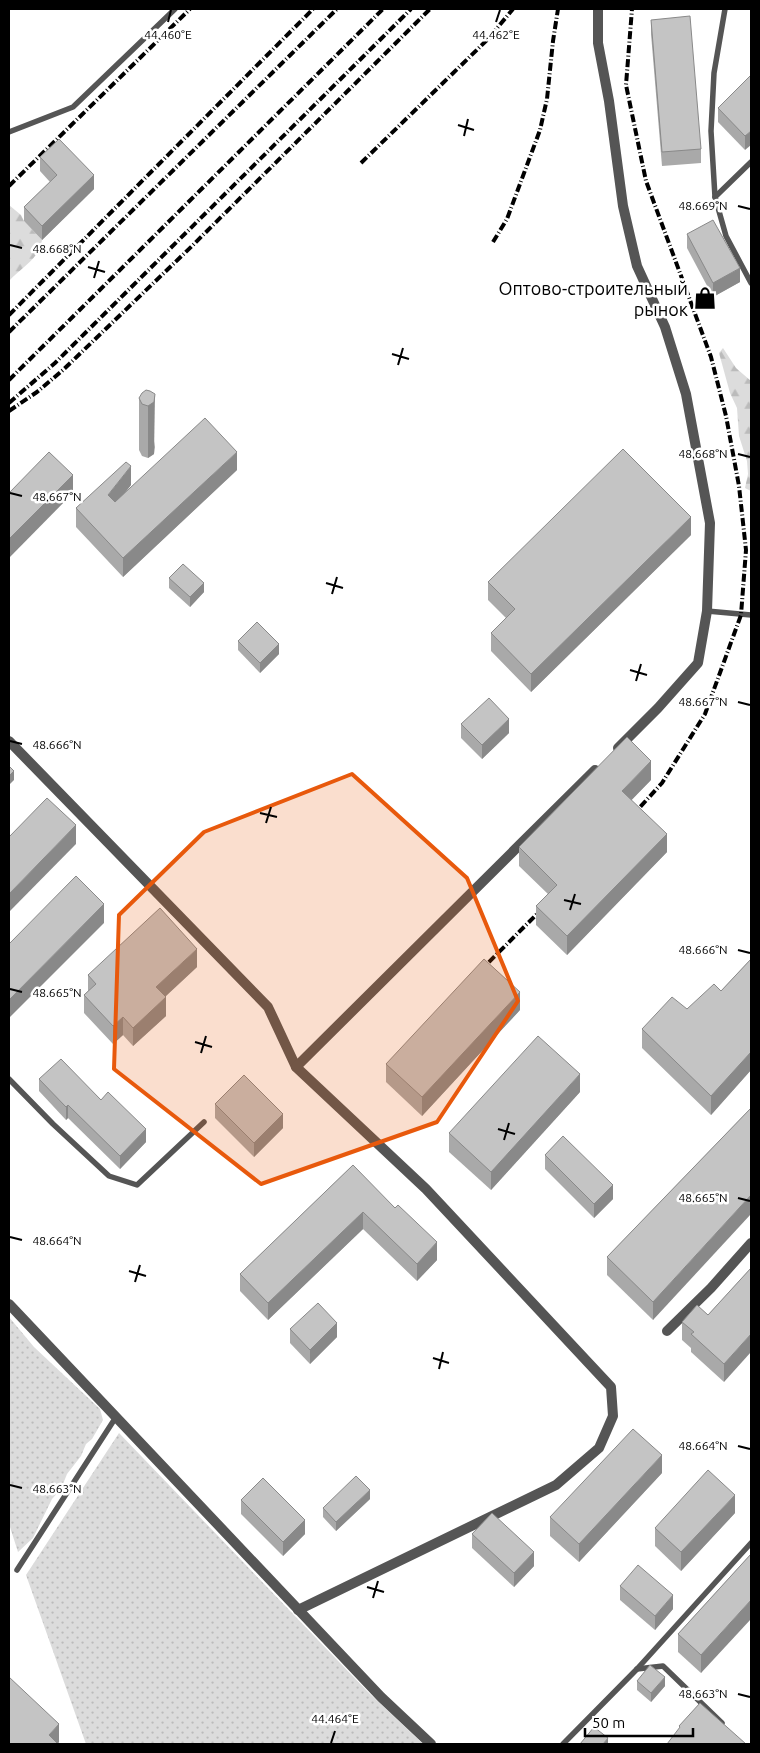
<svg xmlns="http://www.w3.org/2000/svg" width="760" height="1753" font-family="Ubuntu,sans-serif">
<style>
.grass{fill:url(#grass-dots)}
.forest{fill:url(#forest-firs)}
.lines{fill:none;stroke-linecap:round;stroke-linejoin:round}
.lane{stroke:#555;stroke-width:5.5}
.street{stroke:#555;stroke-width:10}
.rail{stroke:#000;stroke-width:4;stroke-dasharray:8 2.5 1 2.5;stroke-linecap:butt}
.wall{fill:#a9a9a9}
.shaded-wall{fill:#898989}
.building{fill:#c4c4c4;stroke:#898989}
.marked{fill:#e8590c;fill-opacity:0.2;stroke:#e8590c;stroke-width:4;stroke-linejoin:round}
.ticks{fill:none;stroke:#000;stroke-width:2}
.labels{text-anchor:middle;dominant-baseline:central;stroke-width:5;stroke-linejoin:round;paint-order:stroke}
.poi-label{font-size:18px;fill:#000;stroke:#fff;text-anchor:end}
.ticks-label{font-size:12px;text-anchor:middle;fill:#000;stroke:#fff;stroke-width:5;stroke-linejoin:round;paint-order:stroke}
</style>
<defs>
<pattern id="grass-dots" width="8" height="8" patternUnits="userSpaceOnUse" patternTransform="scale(1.25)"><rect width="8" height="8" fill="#dcdcdc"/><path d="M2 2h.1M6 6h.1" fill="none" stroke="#bbb" stroke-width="1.8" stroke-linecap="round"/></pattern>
<pattern id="forest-firs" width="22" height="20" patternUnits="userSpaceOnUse" patternTransform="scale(1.25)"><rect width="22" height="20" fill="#dcdcdc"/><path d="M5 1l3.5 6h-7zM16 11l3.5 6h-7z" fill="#bbb"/></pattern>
</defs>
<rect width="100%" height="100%" fill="#fff"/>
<g class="grass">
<path d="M9,1317L34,1347L100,1409L103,1420L92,1439L86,1444L81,1456L67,1474L61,1489L52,1499L33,1538L18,1552L9,1524Z"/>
<path d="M119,1433L368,1692L423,1744H86L26,1575Z"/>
</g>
<g class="forest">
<path d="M9,205L21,215L24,221L42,240C40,258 21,268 9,281Z"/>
<path d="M723,348L736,368L751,381V491L745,488L748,474L747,461L739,436L737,408L730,393L719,353Z"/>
</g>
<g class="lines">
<g class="lane">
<path d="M725,9L714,73L711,131L715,197L726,236L751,283"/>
<path d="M9,132L73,107L175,9"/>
<path d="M715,197L751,162"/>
<path d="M707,611L751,615"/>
<path d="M9,1079L53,1124L109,1176L137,1185L204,1122"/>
<path d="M17,1570L116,1417"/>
<path d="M637,1669L663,1666L722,1723"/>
<path d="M563,1744L637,1669L751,1543"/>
</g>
<g class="street">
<path d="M598,9V43L609,101L623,206L637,266L665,327L686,394L710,523L707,611L698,663L658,708L618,748"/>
<path d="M9,741L268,1007L296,1067L426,1189L611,1387L613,1416L599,1448L556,1485L298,1610"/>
<path d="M296,1067L595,770"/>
<path d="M9,1304L381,1697L431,1744"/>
<path d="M667,1331L711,1288L751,1243"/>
</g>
<g class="rail">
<path d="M361,163L488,39L513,9"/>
<path d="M9,186L190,9"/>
<path d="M493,242L507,219L540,130L547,99L553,41L558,9"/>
<path d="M9,315L313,9"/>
<path d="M9,332L337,9"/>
<path d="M9,380L383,9"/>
<path d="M9,403L55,363L411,9"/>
<path d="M9,411L37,392L63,370L192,246L430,9"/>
<path d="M631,817L662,783L705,714L741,615L746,550L739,486L726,416L711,357L646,181L626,85L632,9"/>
<path d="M479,972L546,905"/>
</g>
</g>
<g class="wall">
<path d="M651,20L701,149V163L662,166L651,34Z"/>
<path d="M751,75L745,150L718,122V108Z"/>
<path d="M40,157L94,189L42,240L24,221V207L50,182L40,171Z"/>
<path d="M687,234L740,282L713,297L687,248Z"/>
<path d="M146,390L155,447L154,454L148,458L142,456L139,450V398Z"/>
<path d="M237,470L123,577L76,527V508L131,485L124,494Z"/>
<path d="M691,535L531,692L491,651V633L506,618L488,600V582Z"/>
<path d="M169,578L204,592L190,607L169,588Z"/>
<path d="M238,641L279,654L260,673L238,650Z"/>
<path d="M461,724L509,733L482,759L461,738Z"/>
<path d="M651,780L631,800L667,852L567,955L536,925V906L548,894L519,866V847Z"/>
<path d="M751,959V1070L711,1115L642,1048V1029L687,1009L721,991Z"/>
<path d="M197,967L165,997L166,1016L133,1046L123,1035L113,1044L84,1013V995L88,991V975Z"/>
<path d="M520,1010L422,1116L386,1082V1064Z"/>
<path d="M39,1079L101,1100L146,1142L120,1169L68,1118L66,1120L39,1091Z"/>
<path d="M580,1092L491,1190L449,1152V1133Z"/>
<path d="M215,1104L283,1128L254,1157L215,1118Z"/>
<path d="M751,1108L653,1320L607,1275V1257Z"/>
<path d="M545,1155L613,1199L594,1218L545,1169Z"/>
<path d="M353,1165L437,1260L417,1281L363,1229L268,1320L240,1291V1274Z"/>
<path d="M751,1268L724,1382L691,1352V1348L682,1340V1322L708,1315Z"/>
<path d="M290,1329L337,1337L310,1364L290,1343Z"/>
<path d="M662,1473L579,1562L550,1536V1517Z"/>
<path d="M370,1499L336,1531L323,1517V1508Z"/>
<path d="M241,1500L305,1534L283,1556L241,1514Z"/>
<path d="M735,1513L681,1571L655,1546V1528Z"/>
<path d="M472,1534L534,1566L514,1587L472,1548Z"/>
<path d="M751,1554L701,1673L678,1652V1634Z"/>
<path d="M620,1586L673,1609L655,1630L620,1600Z"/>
<path d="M637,1681L665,1686L651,1702L637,1690Z"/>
</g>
<g class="shaded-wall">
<path d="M751,131V145L745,150V136Z"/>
<path d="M94,175V189L42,240V226Z"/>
<path d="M740,268V282L713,297V283Z"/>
<path d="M155,394L154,454L148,458V406Z"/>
<path d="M237,452V470L123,577V558Z"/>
<path d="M131,466V485L108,514V495Z"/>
<path d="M73,475V493L9,558V539Z"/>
<path d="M691,517V535L531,692V674Z"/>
<path d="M204,583V592L190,607V597Z"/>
<path d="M279,644V654L260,673V663Z"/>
<path d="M509,719V733L482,759V745Z"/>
<path d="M651,761V780L622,810V791Z"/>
<path d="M14,771V780L9,785V776Z"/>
<path d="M76,825V844L9,912V894Z"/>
<path d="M667,834V852L567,955V936Z"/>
<path d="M104,904V923L9,1018V1000Z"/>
<path d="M197,949V967L156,1005V987Z"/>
<path d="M520,992V1010L422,1116V1097Z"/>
<path d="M166,997V1016L133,1046V1028Z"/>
<path d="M123,1017V1035L113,1044V1026Z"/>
<path d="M751,1052V1070L711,1115V1096Z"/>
<path d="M580,1074V1092L491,1190V1172Z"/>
<path d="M68,1105V1118L66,1120V1107Z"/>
<path d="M283,1114V1128L254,1157V1143Z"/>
<path d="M146,1129V1142L120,1169V1156Z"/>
<path d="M613,1185V1199L594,1218V1204Z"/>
<path d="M751,1195V1214L653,1320V1302Z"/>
<path d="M363,1212V1229L268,1320V1303Z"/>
<path d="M437,1242V1260L417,1281V1264Z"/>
<path d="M337,1323V1337L310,1364V1350Z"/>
<path d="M751,1334V1352L724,1382V1364Z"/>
<path d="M662,1455V1473L579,1562V1544Z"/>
<path d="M370,1490V1499L336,1531V1522Z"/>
<path d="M735,1495V1513L681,1571V1552Z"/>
<path d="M305,1520V1534L283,1556V1542Z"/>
<path d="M534,1552V1566L514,1587V1573Z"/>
<path d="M673,1595V1609L655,1630V1616Z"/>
<path d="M751,1600V1619L701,1673V1655Z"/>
<path d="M665,1677V1686L651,1702V1693Z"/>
<path d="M59,1724V1742L58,1744L49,1735Z"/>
<path d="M608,1738V1744H603Z"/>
</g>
<g class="building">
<path d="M690,16L701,149L662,152L651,20Z"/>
<path d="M751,75V131L745,136L718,108Z"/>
<path d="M59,139L94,175L42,226L24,207L57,175L40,157Z"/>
<path d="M713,220L740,268L713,283L687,234Z"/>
<path d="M146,390L150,391L155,394L154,402L148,406L142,404L139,398L142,393Z"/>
<path d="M205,418L237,452L123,558L76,508L126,462L131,466L108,495L115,502Z"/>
<path d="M623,449L691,517L531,674L491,633L515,609L488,582Z"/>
<path d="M49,452L73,475L9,539V493Z"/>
<path d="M183,564L204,583L190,597L169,578Z"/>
<path d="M257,622L279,644L260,663L238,641Z"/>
<path d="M489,698L509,719L482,745L461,724Z"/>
<path d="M627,737L651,761L622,791L667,834L567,936L536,906L557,885L519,847Z"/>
<path d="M9,766L14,771L9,776Z"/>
<path d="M47,798L76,825L9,894V837Z"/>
<path d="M76,876L104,904L9,1000V944Z"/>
<path d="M160,908L197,949L156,987L166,997L133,1028L123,1017L113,1026L84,995L96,984L88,975Z"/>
<path d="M484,959L520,992L422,1097L386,1064Z"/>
<path d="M751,959V1052L711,1096L642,1029L672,997L687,1009L714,984L721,991Z"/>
<path d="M538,1036L580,1074L491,1172L449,1133Z"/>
<path d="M61,1059L101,1100L108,1092L146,1129L120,1156L68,1105L66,1107L39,1079Z"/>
<path d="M244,1075L283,1114L254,1143L215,1104Z"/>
<path d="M751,1108V1195L653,1302L607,1257Z"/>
<path d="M563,1136L613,1185L594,1204L545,1155Z"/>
<path d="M353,1165L395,1208L398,1205L437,1242L417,1264L363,1212L268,1303L240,1274Z"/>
<path d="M751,1268V1334L724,1364L691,1334L694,1332L682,1322L697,1305L708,1315Z"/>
<path d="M318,1303L337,1323L310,1350L290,1329Z"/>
<path d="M633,1429L662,1455L579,1544L550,1517Z"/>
<path d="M708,1470L735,1495L681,1552L655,1528Z"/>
<path d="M356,1476L370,1490L336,1522L323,1508Z"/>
<path d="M263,1478L305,1520L283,1542L241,1500Z"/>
<path d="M492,1513L534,1552L514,1573L472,1534Z"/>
<path d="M751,1554V1600L701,1655L678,1634Z"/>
<path d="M638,1565L673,1595L655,1616L620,1586Z"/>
<path d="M650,1665L665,1677L651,1693L637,1681Z"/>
<path d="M9,1677L59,1724L49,1735L58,1744H9Z"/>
<path d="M700,1703L746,1744H667L680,1727L679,1726Z"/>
<path d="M594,1727L608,1738L603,1744H580Z"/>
</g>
<path class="marked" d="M352,774L467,878L518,1001L437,1122L261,1184L114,1069L119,915L204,832Z"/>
<path class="ticks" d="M168,22L171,10M496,22L500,10M458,125L474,130M464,136L468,119M738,206L750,209M10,245L22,248M88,267L105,272M94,278L99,261M392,354L409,359M398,365L403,348M738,454L750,457M10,493L22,496M326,583L343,588M332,594L337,577M630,670L647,675M636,681L641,664M738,702L750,705M10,741L22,744M260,813L277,817M266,823L271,807M564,900L581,904M570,910L575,894M738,950L750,953M10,989L22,992M195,1042L212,1047M201,1053L206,1036M498,1129L515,1134M504,1140L509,1123M738,1198L750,1201M10,1237L22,1240M129,1271L146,1276M135,1282L140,1265M433,1358L449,1363M439,1369L443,1352M738,1446L750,1449M10,1485L22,1488M367,1587L384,1592M373,1598L378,1581M738,1694L750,1697M331,1743L335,1731"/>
<defs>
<symbol id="shop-bare" viewBox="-9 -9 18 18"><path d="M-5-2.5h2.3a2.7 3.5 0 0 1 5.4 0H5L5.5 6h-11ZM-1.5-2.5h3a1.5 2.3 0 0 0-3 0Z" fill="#000" stroke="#fff" stroke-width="2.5" paint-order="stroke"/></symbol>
</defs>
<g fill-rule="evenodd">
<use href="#shop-bare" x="689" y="282" width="32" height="32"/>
</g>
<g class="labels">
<g class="poi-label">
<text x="688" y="288">Оптово-строительный<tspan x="688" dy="21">рынок</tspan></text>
</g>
</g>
<g class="ticks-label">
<text x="168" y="39">44.460°E</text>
<text x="496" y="39">44.462°E</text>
<text x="703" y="210">48.669°N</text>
<text x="57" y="253">48.668°N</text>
<text x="703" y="458">48.668°N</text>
<text x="57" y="501">48.667°N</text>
<text x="703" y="706">48.667°N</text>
<text x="57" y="749">48.666°N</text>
<text x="703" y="954">48.666°N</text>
<text x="57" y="997">48.665°N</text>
<text x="703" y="1202">48.665°N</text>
<text x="57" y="1245">48.664°N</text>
<text x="703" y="1450">48.664°N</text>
<text x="57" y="1493">48.663°N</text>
<text x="703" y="1698">48.663°N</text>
<text x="335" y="1723">44.464°E</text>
</g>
<rect width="760" height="1753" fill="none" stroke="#000000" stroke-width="20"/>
<path d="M585 1728v8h108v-8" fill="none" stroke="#000000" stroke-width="2.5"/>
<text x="592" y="1728" font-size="15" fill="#000000" stroke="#ffffff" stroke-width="4" paint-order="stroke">50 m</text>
</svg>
